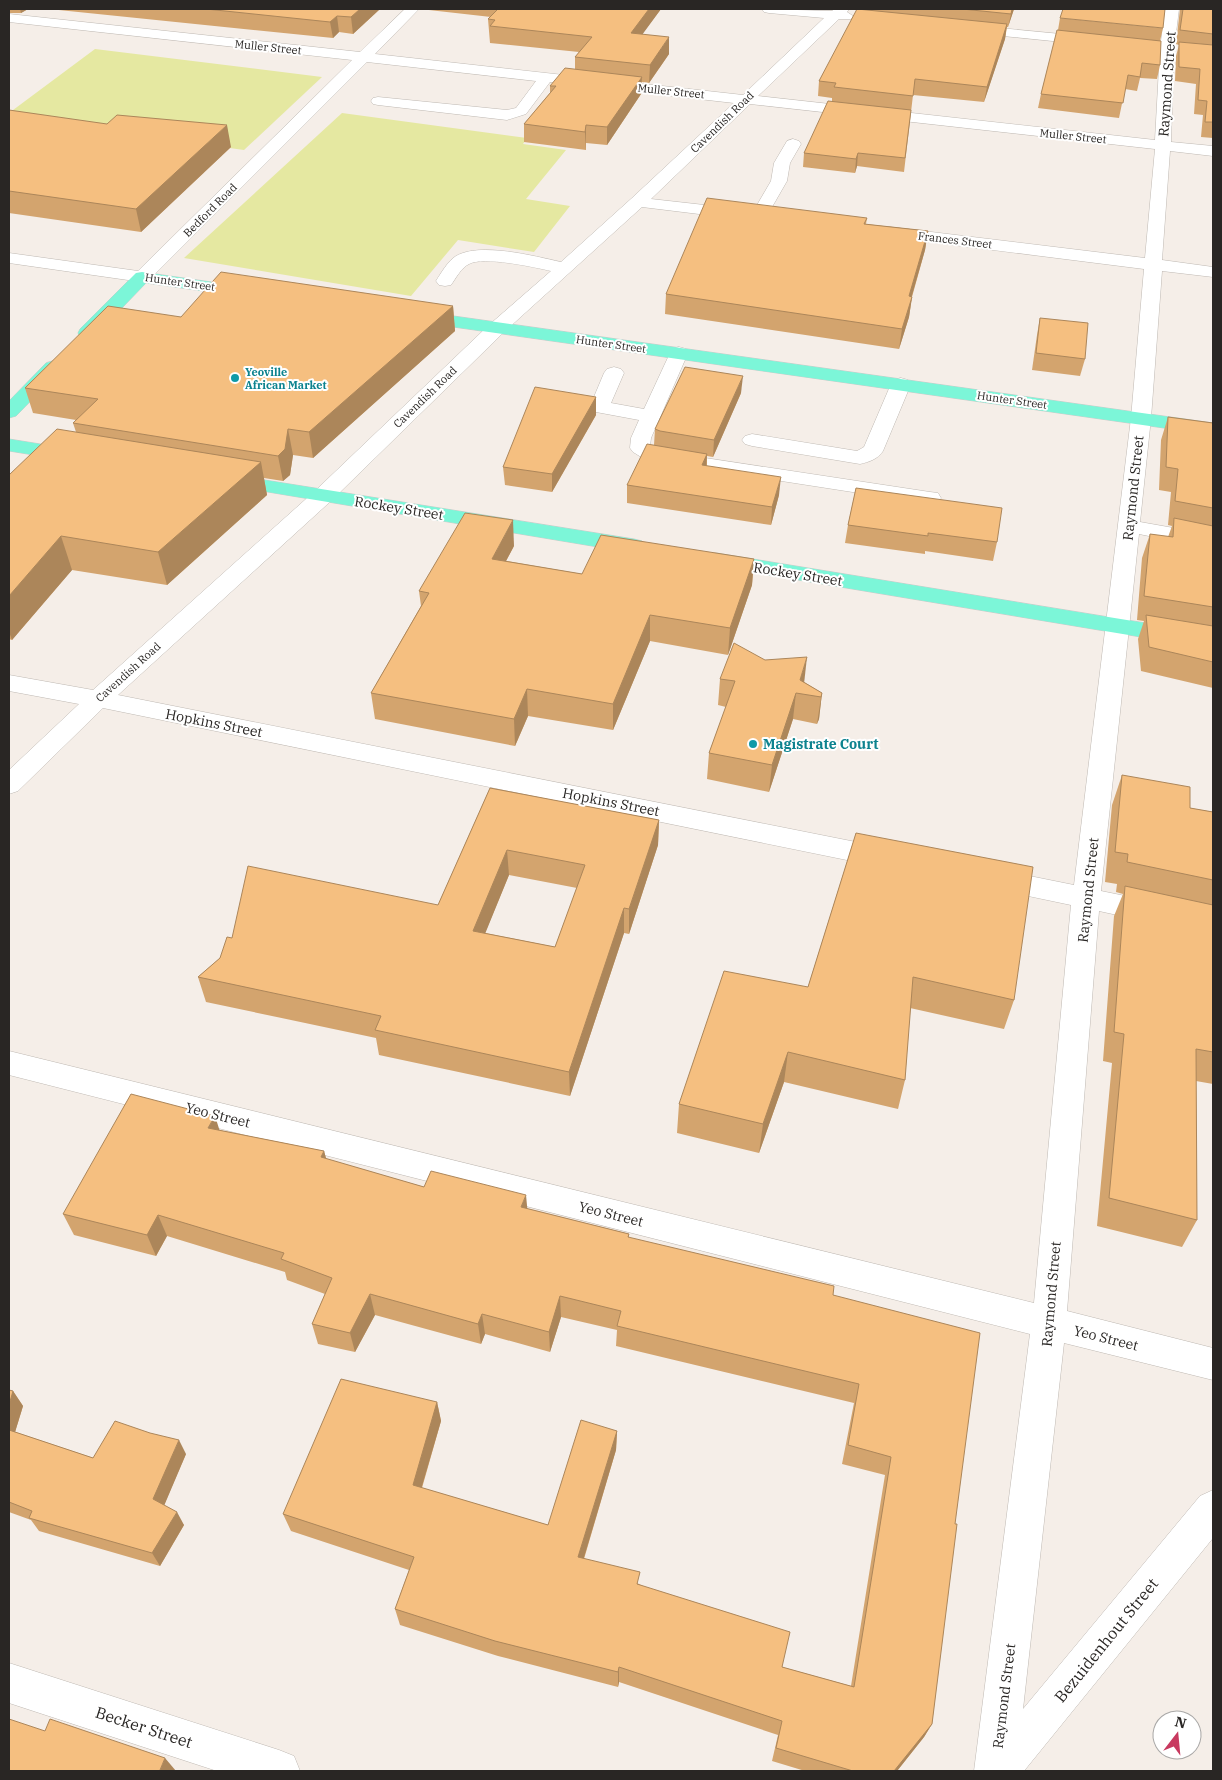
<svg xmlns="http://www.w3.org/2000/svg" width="1222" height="1780" font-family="'IBM Plex Serif',serif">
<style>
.green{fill:#e5e8a1}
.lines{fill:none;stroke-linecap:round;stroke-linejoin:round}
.minor-casing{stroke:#bfb9b3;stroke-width:1}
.major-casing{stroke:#cccbca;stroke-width:1}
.minor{fill:#fff;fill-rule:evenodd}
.major{fill:#7cf6d8;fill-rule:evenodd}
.wall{fill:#d3a46e;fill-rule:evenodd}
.shaded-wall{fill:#ac865a}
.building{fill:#f5bf80;stroke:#ac865a;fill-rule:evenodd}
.culture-dot{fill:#0f9aa8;stroke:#fff;stroke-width:2}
.labels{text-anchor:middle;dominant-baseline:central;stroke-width:4;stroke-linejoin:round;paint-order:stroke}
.far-street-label{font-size:11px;fill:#292624;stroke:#fff}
.far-culture-label{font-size:11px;font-weight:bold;fill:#0d838f;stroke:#fff;text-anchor:start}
.street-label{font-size:14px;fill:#292624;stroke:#fff}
.culture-label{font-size:14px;font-weight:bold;fill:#0d838f;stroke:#fff;text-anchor:start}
.near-street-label{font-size:16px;fill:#292624;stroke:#fff}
</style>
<rect width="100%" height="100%" fill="#f5eee8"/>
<g class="green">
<path d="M95,49L322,77L244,150L9,118V113Z"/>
<path d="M342,113L527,138L523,144L566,150L526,199L570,206L534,252L458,240L411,296L184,258Z"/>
</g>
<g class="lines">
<defs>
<g id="minor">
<path d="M405,9H419L375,54L743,95L824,18L769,13L764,12L762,9L832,11L834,9H849L847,12L853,16L851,19H839L758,96L1155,140L1160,49L1165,9H1179L1174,49L1171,142L1213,146V156L1170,151L1162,260L1213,267V277L1162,271L1151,418L1140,522L1213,535V549L1139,534L1101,891L1213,914V936L1099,911L1067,1311L1213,1348V1380L1064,1343L1023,1709L1200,1496L1213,1490V1538L1024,1771H974L1030,1334L9,1075V1051L1034,1303L1071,905L995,889L985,886L981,879L985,872L995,869L1074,885L1131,418L1144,269L890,237L884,236L881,232L884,228L890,227L1145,258L1155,149L750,104L651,199L740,209L746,210L748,214L746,218L740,219L642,207L503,333L332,500L118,695L886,848L896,851L899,858L896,865L886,868L103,708L18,791L9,794V770L79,704L9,691V675L93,690L316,490L489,325L551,271C534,267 483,256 469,264C461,268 456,278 451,285L445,286L439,285L436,281C441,273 448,261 456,256C480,242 534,256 561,262L632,198L734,103L550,82L526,114L507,120L378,105L373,104L371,101L373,98L378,97L507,110L516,108L536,81L367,62L148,281L142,282L9,263V253L138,271L352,60L9,22V14L360,52Z"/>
<path d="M968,25L1092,37L1099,41L1092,45L963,32L961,29Z"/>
<path d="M793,139L799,141L801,144L790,163L787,181L764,221H752L750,217L771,181L774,163L787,141Z"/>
<path d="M679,347L686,349L688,353L651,438L650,446L659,451L930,492L938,493L941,498L938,503L930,504L646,460L633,452L630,448L631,438L639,420L596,412L591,404L604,373L607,369L614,367L621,369L624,373L611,403L644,409L670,353L672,349Z"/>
<path d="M901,378L908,380L911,384L883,451C878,459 869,462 860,464L752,446L745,444L742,440L745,436L752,434L857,451L864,447L891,384L894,380Z"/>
<path d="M9,1663L279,1750L294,1756L300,1771H217L9,1703Z"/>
</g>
<g id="major">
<path d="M142,272L246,287L252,288L255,292L252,296L246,297L146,283L94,337L87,339L80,337L78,333L80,329L136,273Z"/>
<path d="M418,311L1213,423V435L411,321L409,317L411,313Z"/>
<path d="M53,361L60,363L63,367L60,371L16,416L9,418V401L46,363Z"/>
<path d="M9,439L71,449L78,451L81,455L78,459L71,461L9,451Z"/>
<path d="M227,474L634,539L642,541L645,546L642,551L634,553L220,484L217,480L220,476Z"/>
<path d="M716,553L1213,634V649L708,565L705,560L708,555Z"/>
</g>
</defs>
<use href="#minor" class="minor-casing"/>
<use href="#major" class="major-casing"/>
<use href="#minor" class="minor"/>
<use href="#major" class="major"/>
</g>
<g class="wall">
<path d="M9,9H28L21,13H9Z"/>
<path d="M49,9H380L353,34L339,32L333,38Z"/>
<path d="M420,9H661L642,34L669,54L649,83L642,82L641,94L607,145L586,143V150L524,142V124L550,93V86L575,69V57L579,52L490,43L488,19L491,17Z"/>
<path d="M861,9H1014L1008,27H1007L1005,39L984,102L913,95L904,172L857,166L855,173L803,167L804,153L832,102V98L818,96L819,81Z"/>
<path d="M1180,9H1213V138L1201,137L1203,115L1194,114L1196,84L1175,81L1176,56L1179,45L1176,44Z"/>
<path d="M1060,18L1163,28L1160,41V65L1157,79L1140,78L1137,91L1125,89L1119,118L1038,108L1041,94L1058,30Z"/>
<path d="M9,110L231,147L141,232L9,213Z"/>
<path d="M867,218L866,224L928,231L925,250L912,297L909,317L899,349L665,314L666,294Z"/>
<path d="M453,306L455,331L313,458L293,455L290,475L283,481L264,478L267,495L167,585L72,570L12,640L9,639V475L76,432L73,423L76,420L33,413L25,388L181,317Z"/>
<path d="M1040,318L1085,359L1080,376L1032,370L1037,335Z"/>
<path d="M741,393L713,457L707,456V466L779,495L771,525L627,503V485L654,445L655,429Z"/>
<path d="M596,397V415L552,492L505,485L503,467Z"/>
<path d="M1168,417L1213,423V688L1141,671L1138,639L1144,621L1137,620L1142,558L1150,534L1168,537L1172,526L1168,525L1171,492L1159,490L1161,440Z"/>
<path d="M856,488L997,542L993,561L925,551V554L845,543L848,525Z"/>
<path d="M514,546L506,561L582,574L754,559L752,585L728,655L650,641L613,730L528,716L515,746L375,719L371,693L421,606L419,591Z"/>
<path d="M720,679L804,682L822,693L819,719L817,724L793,719L769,792L707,779L709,753L726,707L718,705Z"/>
<path d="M1122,775L1190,808L1213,812V1084L1196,1081L1197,1220L1182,1247L1097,1226L1112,1063L1103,1061L1114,916L1123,894L1116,892L1117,884L1105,882L1112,805Z"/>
<path d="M490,788L659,820L658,845L629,934L624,933L570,1096L379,1055L376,1038L206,1002L198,977L220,958L232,938L438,905ZM509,875L577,888L555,947L485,933Z"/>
<path d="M856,833L1014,1000L1004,1029L910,1008L905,1080L898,1109L784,1082L759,1153L677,1133L679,1104L808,987Z"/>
<path d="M219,1130L324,1151L326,1159L424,1187L527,1209L629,1234V1238L833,1295L955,1524L932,1724L924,1737L897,1771H805L772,1761L778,1735L619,1682L618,1687L498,1656L400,1625L395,1609L409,1570L291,1531L283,1514L437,1402L441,1421L422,1488L548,1525L617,1431L616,1450L584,1559L639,1584L782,1667L851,1686L885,1475L842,1464L854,1403L616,1346L617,1330L561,1317L550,1352L485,1334L481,1344L375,1315L355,1352L318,1344L312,1324L325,1294L287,1280L285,1272L167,1236L156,1256L74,1235L63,1214Z"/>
<path d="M9,1390L13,1391L23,1406L15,1432L93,1458L186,1454L164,1505L184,1525L160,1566L39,1531L31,1520L9,1512Z"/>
</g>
<g class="shaded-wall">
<path d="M20,9H28L21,13Z"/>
<path d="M360,9H380L353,34L351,17Z"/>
<path d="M649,9H661L631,50V33Z"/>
<path d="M1012,9H1014L1008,27L1011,14Z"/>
<path d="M337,16L339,32L333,38L330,22Z"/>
<path d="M1007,24L1005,39L984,102L987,87Z"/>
<path d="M669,37V54L649,83L650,65Z"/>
<path d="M642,77L641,94L607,145V127Z"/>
<path d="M227,125L231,147L141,232L136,209Z"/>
<path d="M586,125V150L585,132Z"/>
<path d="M858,153L857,166L855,173L856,159Z"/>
<path d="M928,231L925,250L906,316L909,296Z"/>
<path d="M912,297L909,317L899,349L902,329Z"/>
<path d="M453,306L455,331L313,458L309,432Z"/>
<path d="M743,376L741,393L713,457L714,440Z"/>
<path d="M596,397V415L552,492V474Z"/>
<path d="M288,429L293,455L290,475L283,481L278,456Z"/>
<path d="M707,454L706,471L702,465Z"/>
<path d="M261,462L267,495L167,585L158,552Z"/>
<path d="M781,477L779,495L771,525L772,507Z"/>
<path d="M513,520L514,546L493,585L492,559Z"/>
<path d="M61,536L72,570L12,640L9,632V596Z"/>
<path d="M754,559L752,585L728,655L730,628Z"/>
<path d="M650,615V641L613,730V704Z"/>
<path d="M807,657L804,684L800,680Z"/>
<path d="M527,689L528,716L515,746L514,719Z"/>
<path d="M796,693L793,719L769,792L772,765Z"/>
<path d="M822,693L819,719L817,724L821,697Z"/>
<path d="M659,820L658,845L629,934V909Z"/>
<path d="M507,850L509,875L476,956L473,931Z"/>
<path d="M624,908V933L570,1096L569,1072Z"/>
<path d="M788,1052L784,1082L759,1153L763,1124Z"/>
<path d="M215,1116L222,1138L208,1128Z"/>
<path d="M324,1151L330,1172L321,1157Z"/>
<path d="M526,1195L528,1216L521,1207Z"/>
<path d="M158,1215L167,1236L156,1256L147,1235Z"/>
<path d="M370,1294L375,1315L355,1352L350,1333Z"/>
<path d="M560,1296L561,1317L550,1352L549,1332Z"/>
<path d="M482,1314L485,1334L481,1344L478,1324Z"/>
<path d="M13,1391L23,1406L12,1442L9,1437V1405Z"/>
<path d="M437,1402L441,1421L417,1503L413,1485Z"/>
<path d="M617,1431L616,1450L579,1574L578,1557Z"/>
<path d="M179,1440L186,1454L161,1513L153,1499Z"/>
<path d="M177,1512L184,1525L160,1566L152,1553Z"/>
<path d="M619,1667V1682L618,1687V1672Z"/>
<path d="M932,1724L924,1737L897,1771H894Z"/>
<path d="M165,1758L176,1771H161L160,1770Z"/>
</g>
<g class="building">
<path d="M206,9H360L351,17L337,16L330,22Z"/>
<path d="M498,9H649L631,33L669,37L650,65L575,57L592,37L490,26L495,20L488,19Z"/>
<path d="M857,9L1007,24L987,87L915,79L913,96L834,87L836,83L819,81Z"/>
<path d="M962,9H1012L1011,14Z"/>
<path d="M1063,9H1165L1163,28L1060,18Z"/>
<path d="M1183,9H1213V34L1180,30Z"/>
<path d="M1057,30L1161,41L1160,65L1142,63L1140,77L1128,75L1123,103L1041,94Z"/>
<path d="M1179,42L1213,45V122H1205L1207,101L1198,100L1200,69L1179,67Z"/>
<path d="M565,68L642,77L607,127L586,125L585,132L524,124L556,86H550Z"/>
<path d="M828,101L911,110L905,158L858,153L856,159L804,153Z"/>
<path d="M9,110L107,124L117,115L227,125L136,209L9,191Z"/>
<path d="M707,198L867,218L864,224L928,231L909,296L912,297L902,329L666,294Z"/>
<path d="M221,272L453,306L309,432L288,429L285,449L278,456L73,423L98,399L25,388L108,306L181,317Z"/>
<path d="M1040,318L1088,323L1085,359L1036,353Z"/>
<path d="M685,367L743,376L714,440L660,431L655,429Z"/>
<path d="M535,387L596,397L552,474L503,467Z"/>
<path d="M1168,417L1213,423V508L1175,501L1178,469L1166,467Z"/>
<path d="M57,429L261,462L158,552L61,536L9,596V475Z"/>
<path d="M647,444L707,454L702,465L781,477L772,507L627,485Z"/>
<path d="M856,488L1002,508L997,542L928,533V536L848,525Z"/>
<path d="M465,513L513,520L492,559L582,574L601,535L754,559L730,628L650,615L613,704L527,689L514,719L371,693L429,593L419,591Z"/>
<path d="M1174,518L1213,526V607L1144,596L1150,534L1173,537Z"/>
<path d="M1146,615L1213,626V662L1149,647Z"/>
<path d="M734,643L765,660L807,657L800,680L822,693L821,697L796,693L772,765L709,753L735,681L720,679Z"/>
<path d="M1122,775L1190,787V808L1213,812V880L1127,862L1128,854L1115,852Z"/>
<path d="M490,788L659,820L629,909L624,908L569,1072L375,1030L381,1016L198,977L220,958L227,937L232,938L248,866L438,905ZM507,850L585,865L555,947L473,931Z"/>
<path d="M856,833L1033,867L1014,1000L913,977L905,1080L788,1052L763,1124L679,1104L724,971L808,987Z"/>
<path d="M1125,886L1213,905V1052L1196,1049L1197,1220L1109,1198L1124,1034L1114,1032Z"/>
<path d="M131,1094L215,1116L208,1128L324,1151L321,1157L424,1187L431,1171L526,1195L521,1207L629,1234L628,1237L834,1286L833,1295L980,1333L955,1524H957L932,1724L894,1771H853L776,1748L782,1721L619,1667L618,1672L495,1641L395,1609L414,1557L283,1514L341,1379L437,1402L413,1485L548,1525L581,1420L617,1431L578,1557L640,1572L637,1584L790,1632L782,1667L854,1687L891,1457L848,1445L859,1384L617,1326L621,1311L560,1296L549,1332L482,1314L478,1324L370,1294L350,1333L312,1324L332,1278L281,1259L284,1253L158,1215L147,1235L63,1214Z"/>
<path d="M9,1390L13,1391L9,1405Z"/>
<path d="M115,1421L150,1433L179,1440L153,1499L177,1512L152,1553L29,1518L32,1511L9,1502V1430L93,1458Z"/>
<path d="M9,1719L45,1731L50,1719L165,1758L160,1770L163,1771H9Z"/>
</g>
<g class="culture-dot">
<circle cx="235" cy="378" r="5"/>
<circle cx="753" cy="744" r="5"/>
</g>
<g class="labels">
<g class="far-street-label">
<text transform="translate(268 47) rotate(6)">Muller Street</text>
<text transform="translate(671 91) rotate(6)">Muller Street</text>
<text transform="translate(722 122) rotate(-44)">Cavendish Road</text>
<text transform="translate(1073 136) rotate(6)">Muller Street</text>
<text transform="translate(210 210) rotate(-45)">Bedford Road</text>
<text transform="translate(955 240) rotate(7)">Frances Street</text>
<text transform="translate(180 282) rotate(8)">Hunter Street</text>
<text transform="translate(611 344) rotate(8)">Hunter Street</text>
<text transform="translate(425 397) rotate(-44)">Cavendish Road</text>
<text transform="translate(1012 400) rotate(8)">Hunter Street</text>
<text transform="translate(128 672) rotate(-42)">Cavendish Road</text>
</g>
<g class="far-culture-label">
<text x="245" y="372">Yeoville<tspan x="245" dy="13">African Market</tspan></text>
</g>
<g class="street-label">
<text transform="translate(1167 84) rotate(-86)">Raymond Street</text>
<text transform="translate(1133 488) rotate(-84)">Raymond Street</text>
<text transform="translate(399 508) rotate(9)">Rockey Street</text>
<text transform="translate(798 574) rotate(9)">Rockey Street</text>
<text transform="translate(214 723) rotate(11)">Hopkins Street</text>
<text transform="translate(611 802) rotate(11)">Hopkins Street</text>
<text transform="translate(1088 890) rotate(-84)">Raymond Street</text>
<text transform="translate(218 1115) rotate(14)">Yeo Street</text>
<text transform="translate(611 1214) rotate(14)">Yeo Street</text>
<text transform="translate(1051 1294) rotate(-85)">Raymond Street</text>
<text transform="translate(1106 1338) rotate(14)">Yeo Street</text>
<text transform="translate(1004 1696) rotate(-83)">Raymond Street</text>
</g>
<g class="culture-label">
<text x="763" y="744">Magistrate Court</text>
</g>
<g class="near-street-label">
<text transform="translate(1106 1640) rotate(-51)">Bezuidenhout Street</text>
<text transform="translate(144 1727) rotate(18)">Becker Street</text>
</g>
</g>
<rect width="1222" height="1780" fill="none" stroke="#292624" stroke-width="20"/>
<g transform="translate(1177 1735) rotate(16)"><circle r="24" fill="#ffffff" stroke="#a9a8a7"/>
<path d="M0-4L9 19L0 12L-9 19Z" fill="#c8395f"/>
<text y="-8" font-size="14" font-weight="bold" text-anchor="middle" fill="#292624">N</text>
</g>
</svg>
